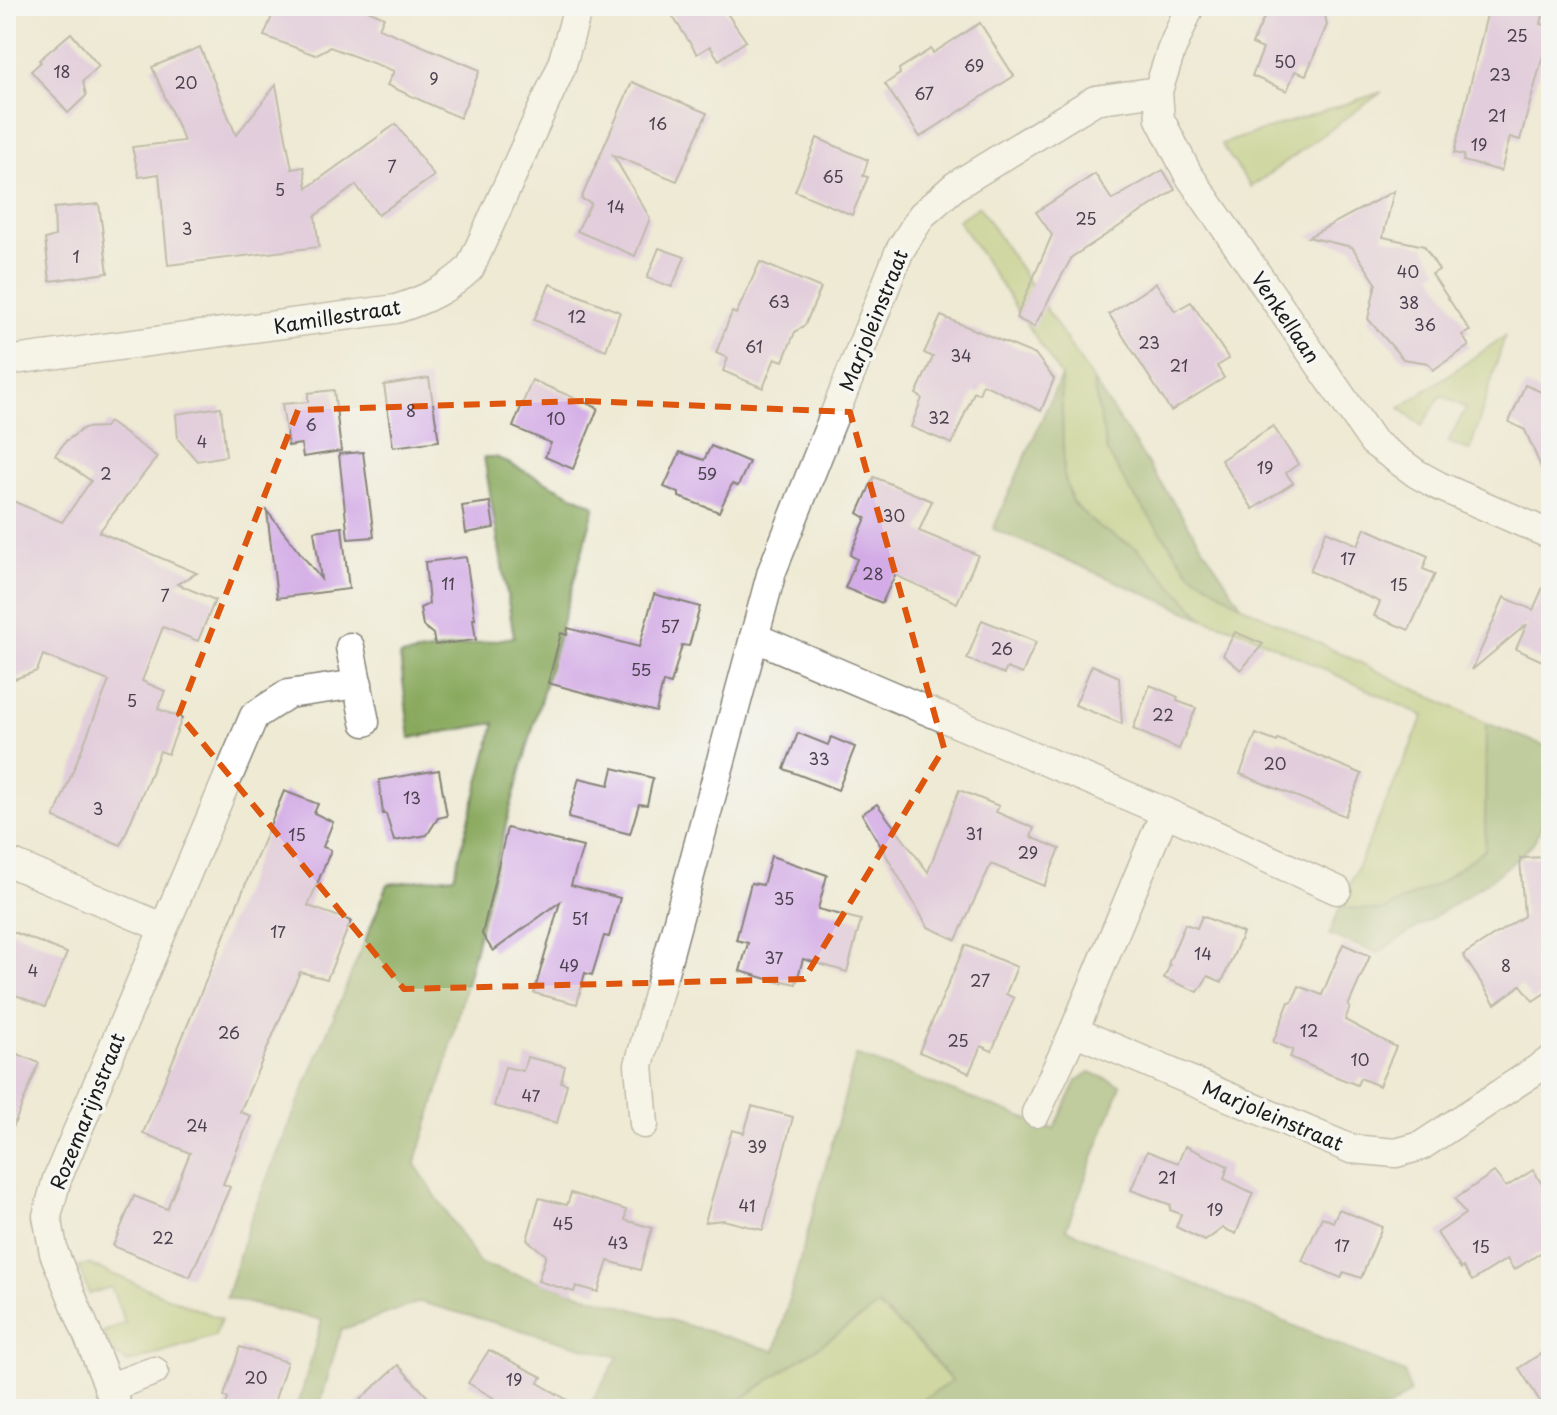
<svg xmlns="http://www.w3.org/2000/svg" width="1557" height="1415" font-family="'Playpen Sans',sans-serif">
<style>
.green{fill:#abc268;stroke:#646f42;stroke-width:2}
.forest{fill:#88a85c;stroke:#52623c;stroke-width:2}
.building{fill:#d3abe6}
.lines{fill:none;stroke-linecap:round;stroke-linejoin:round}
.street-casing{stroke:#858378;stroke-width:31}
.street{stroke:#fff;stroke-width:28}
.marked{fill:none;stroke:#de560d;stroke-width:6;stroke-dasharray:16 10;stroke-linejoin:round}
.labels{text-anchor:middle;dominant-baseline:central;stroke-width:7;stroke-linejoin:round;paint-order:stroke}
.number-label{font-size:16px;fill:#4a404e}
.street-label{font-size:20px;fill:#1c1c1c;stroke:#f6f6f2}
</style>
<rect width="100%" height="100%" fill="#f6f6f2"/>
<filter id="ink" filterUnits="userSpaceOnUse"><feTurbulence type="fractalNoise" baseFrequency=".0125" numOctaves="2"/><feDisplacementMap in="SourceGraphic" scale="16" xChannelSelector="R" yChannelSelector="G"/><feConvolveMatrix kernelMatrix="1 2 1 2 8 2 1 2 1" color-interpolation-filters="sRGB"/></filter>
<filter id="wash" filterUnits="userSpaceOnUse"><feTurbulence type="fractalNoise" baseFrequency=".006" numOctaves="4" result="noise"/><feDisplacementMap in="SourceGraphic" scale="32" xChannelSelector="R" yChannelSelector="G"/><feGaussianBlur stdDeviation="1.8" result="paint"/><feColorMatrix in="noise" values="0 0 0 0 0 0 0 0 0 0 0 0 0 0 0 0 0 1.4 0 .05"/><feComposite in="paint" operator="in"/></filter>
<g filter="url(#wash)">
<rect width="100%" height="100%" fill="#eeead4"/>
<g class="green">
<path d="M1382,92L1251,187L1221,144Z"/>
<path d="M979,206L1092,379L1107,451L1189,571L1242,606L1486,723L1485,849L1441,882L1382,911L1340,907L1424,716L1240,630L1204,619L1137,548L1097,527L1072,502L1064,476L1061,376L958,220Z"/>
<path d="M1505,336L1470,451L1448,442L1466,408L1441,395L1422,426L1400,408Z"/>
<path d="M88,1264L221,1319L215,1336L128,1363L110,1350L103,1332L125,1323L111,1287L89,1294L79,1267Z"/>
<path d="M878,1306L917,1341L952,1382L908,1409H727Z"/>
</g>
<g class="forest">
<path d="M1061,376L1064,475L1072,502L1098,527L1137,548L1204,619L993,529Z"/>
<path d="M1092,379L1242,606L1189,571L1129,489L1107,451Z"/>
<path d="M484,457H496L595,506L506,824L444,1073L415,1164L480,1264L775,1351L856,1055L1054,1129L1077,1081L1090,1072L1121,1085L1066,1229L1405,1373L1410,1393L1387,1409H908L952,1381L917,1341L878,1306L727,1409H587L618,1357L420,1302L341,1330L319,1409H297L322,1320L226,1298L250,1220L388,884L454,876L495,723L410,738L400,656L514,637Z"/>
<path d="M1486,723L1551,748C1551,782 1552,807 1536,838C1522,866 1409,932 1377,953L1329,935L1340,907L1382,911L1441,882L1485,849Z"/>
</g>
<g id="blocks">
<g class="building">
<path d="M276,6H359L384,17L379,28L480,70L460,118L387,85L394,71L330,47L315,55L264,36Z"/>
<path d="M666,6H722L746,41L719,60L710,46L697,54Z"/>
<path d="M1275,6H1323L1327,25L1306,75L1295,71L1287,91L1252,76L1263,49L1252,44L1268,9Z"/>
<path d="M1489,6H1545L1541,24L1551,26L1520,140L1510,137L1501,171L1463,161L1464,155L1454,153Z"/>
<path d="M980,23L1014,76L920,137L885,84L900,74L899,69L931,49L933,53Z"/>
<path d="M71,33L99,66L83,81L86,96L68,113L31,71L41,62L39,60Z"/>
<path d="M200,47L236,135L276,85L292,169L304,167L307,188L396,124L434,176L378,215L356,185L315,216L319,247L168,265L159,174L139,177L132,147L184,141L152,67Z"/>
<path d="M632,82L707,113L677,181L613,155L650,218L635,256L577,231L591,203L581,199Z"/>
<path d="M817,138L868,160L863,176L868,177L852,215L795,191Z"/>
<path d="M1163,170L1175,190L1072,257L1034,327L1016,318L1052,235L1036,212L1095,174L1112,200Z"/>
<path d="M1394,191L1383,237L1424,246L1439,270L1432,274L1470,331L1462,335L1469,346L1433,370L1428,363L1403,359L1368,319L1376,283L1352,247L1308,237Z"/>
<path d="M99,204L108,273L50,281L45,239L55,236L54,208Z"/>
<path d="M659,248L685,257L672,287L647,278Z"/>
<path d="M760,262L821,288L805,325L795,332L783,361L775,358L763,388L723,371L728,358L716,353L732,312L736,314Z"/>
<path d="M1156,283L1175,311L1191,302L1229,359L1217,366L1224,378L1171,411L1109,314Z"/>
<path d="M550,284L620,312L606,350L534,320Z"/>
<path d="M941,316L1036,355L1054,379L1041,411L983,384L979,394L974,392L952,444L911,427L922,398L916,394L933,357L924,353Z"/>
<path d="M429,378L439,441L393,447L384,385Z"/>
<path d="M532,380L598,408L573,469L545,457L551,443L513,427Z"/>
<path d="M1525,385L1551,396V490L1525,430L1509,422Z"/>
<path d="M334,390L341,451L303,457L301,444L288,446L282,404L308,402V393Z"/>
<path d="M221,407L226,456L197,461L178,439L176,414Z"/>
<path d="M109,422L157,457L99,532L197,573L177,584L215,600L198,641L163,627L142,681L165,691L158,709L182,718L168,754L160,751L121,845L54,818L109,681L43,655L37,671L6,682V498L62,522L91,481L55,455L66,441L84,428L105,427Z"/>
<path d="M1273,426L1298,464L1286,473L1293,483L1253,509L1221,460Z"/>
<path d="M711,446L749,462L738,486L732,484L719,512L679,497V493L664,487L680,452L704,460Z"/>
<path d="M363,452L374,537L348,539L339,454Z"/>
<path d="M874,477L932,501L919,531L978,555L957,603L895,575L882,603L845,588L857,559L850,555L866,518L858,513Z"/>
<path d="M490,502L494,528L466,533L462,506Z"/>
<path d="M267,511L321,579L314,531L342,527L349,589L277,598Z"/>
<path d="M1365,528L1428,556L1423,569L1435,574L1409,630L1374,616L1380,602L1310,571L1326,531L1358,545Z"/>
<path d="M466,557L475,619H473L476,640L435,645L433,634L423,626L420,608L429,604L425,562Z"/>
<path d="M1551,569V665L1516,649L1527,624L1472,670L1504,597L1533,610Z"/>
<path d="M654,594L700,607L689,646L682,645L671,684L663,682L656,712L548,683L561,633L567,635L568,628L639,647Z"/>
<path d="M982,620L1036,642L1022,674L1007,668L1004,674L967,659Z"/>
<path d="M1235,632L1263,644L1241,670L1223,655Z"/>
<path d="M1092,665L1119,677L1122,724L1075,705Z"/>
<path d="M1150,685L1178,697L1177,701L1196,708L1179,749L1133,729Z"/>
<path d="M798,733L828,745L831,737L855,747L838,790L784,769Z"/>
<path d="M1256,734L1277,742L1278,739L1362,774L1345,816L1240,774Z"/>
<path d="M613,768L653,778L647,805L639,804L630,834L568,818L579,778L609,785Z"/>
<path d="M439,770L447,816L438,818L427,835L394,841L386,814H383L379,780Z"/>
<path d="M959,790L999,806L996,812L1034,828L1031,837L1060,849L1044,886L991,864L956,940L928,927L862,814L877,804L928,872Z"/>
<path d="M284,791L318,804L314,813L333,822L323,847L331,850L308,906L351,921L327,979L300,972L240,1112L251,1116L223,1184L230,1187L190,1277L113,1246L134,1196L167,1209L190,1153L143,1133Z"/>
<path d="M507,828L583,847L571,885L620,898L609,937L604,936L592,975L585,973L577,1004L534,993L560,902L493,951L482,934Z"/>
<path d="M771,856L827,875L818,909L861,920L847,972L803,959L796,984L783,981L782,983L740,971L748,943L736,940L751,883L763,885Z"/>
<path d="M1549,857L1551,872V989L1533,1001L1521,985L1495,1004L1463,955L1524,916L1520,858Z"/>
<path d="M1202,916L1243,933L1222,982L1208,976L1198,992L1164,978L1170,965L1168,964L1185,924L1197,928Z"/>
<path d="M6,929L67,953L45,1007L6,991Z"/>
<path d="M1343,944L1370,956L1348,1006L1350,1007L1345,1020L1396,1047L1379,1086L1360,1078L1357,1085L1324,1072L1290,1057L1293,1050L1273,1042L1289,1002H1292L1299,986L1322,995Z"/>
<path d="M965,945L1017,967L1006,994L1014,998L992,1051L981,1046L969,1073L919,1052Z"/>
<path d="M6,1049L39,1063L7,1142H6Z"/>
<path d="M527,1057L565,1066L561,1082L567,1084L557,1123L494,1106L505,1067L523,1071Z"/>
<path d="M752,1106L793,1117L763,1230L723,1220L705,1222L732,1130L744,1133Z"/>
<path d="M1185,1146L1228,1166L1224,1179L1253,1193L1236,1234L1223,1228L1205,1241L1176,1227L1181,1214L1170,1210L1171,1205L1131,1190L1147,1151L1178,1163Z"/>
<path d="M1533,1170L1551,1198V1246L1514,1270L1507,1259L1472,1281L1463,1267L1461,1269L1437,1233L1465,1214L1455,1199L1494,1172L1506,1187Z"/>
<path d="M571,1193L626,1210L625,1220L652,1228L640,1270L608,1261L598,1292L576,1286L574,1292L538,1281L546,1255L527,1240L539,1198L567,1205Z"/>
<path d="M1339,1209L1382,1227L1361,1278L1344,1272L1341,1278L1302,1261L1322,1217L1333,1222Z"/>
<path d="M240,1347L287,1362L272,1409H225L228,1398L224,1396Z"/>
<path d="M1551,1347V1409H1545L1519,1368Z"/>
<path d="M489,1350L542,1377L538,1383L583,1409H513L468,1383Z"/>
<path d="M398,1365L439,1409H350Z"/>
</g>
</g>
</g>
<g filter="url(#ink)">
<use href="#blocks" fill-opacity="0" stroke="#858378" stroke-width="2"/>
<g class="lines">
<defs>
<g id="street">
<path d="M1190,6L1171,51L1158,91L1160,119L1188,174L1373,442L1417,474L1439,486L1551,535"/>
<path d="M6,361L396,309C425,300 448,289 470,268L561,68L575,18V6"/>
<path d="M754,637L1165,812L1337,890"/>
<path d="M350,647L365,722"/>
<path d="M6,861L162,927"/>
<path d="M1074,1031L1351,1149L1396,1153L1421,1146L1551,1060"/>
<path d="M1036,1113L1074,1031L1165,812"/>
<path d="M644,1124L639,1065L772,571L900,250L922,215L955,186L1095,100L1158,91"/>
<path d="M108,1388L154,1371"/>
<path d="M118,1409L54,1253L47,1216L57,1179L254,716L288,694L358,684"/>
</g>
</defs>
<use href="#street" class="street-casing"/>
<use href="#street" class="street"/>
</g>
</g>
<path d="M0 0H1557V1415H0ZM585,401L850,412L944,748L804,979L404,989L179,714L298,410Z" fill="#eeead4" fill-opacity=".55" fill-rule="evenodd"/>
<path class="marked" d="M585,401L850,412L944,748L804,979L404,989L179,714L298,410Z"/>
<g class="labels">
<g class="number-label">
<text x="1517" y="35">25</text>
<text x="1285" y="61">50</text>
<text x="974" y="65">69</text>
<text x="62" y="71">18</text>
<text x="1500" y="74">23</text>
<text x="434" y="78">9</text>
<text x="186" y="82">20</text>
<text x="924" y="93">67</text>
<text x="1497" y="115">21</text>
<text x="658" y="123">16</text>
<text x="1479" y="144">19</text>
<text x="392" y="166">7</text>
<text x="833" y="176">65</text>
<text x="280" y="189">5</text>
<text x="616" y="206">14</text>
<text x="1086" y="218">25</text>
<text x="187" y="228">3</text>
<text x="76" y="256">1</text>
<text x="1408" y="271">40</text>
<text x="779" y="301">63</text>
<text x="1409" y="302">38</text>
<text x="577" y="316">12</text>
<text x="1425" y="324">36</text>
<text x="1149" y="342">23</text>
<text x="754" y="346">61</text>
<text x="961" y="355">34</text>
<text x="1179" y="365">21</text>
<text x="411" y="410">8</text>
<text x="939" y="417">32</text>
<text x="556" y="418">10</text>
<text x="311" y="424">6</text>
<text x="202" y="441">4</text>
<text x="1265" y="467">19</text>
<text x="106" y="473">2</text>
<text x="707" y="473">59</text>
<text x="894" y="515">30</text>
<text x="1348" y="558">17</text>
<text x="873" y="573">28</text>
<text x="448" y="583">11</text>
<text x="1399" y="584">15</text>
<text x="165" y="595">7</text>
<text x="670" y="626">57</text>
<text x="1002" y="648">26</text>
<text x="641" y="669">55</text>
<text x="132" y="700">5</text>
<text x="1163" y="714">22</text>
<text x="819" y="758">33</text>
<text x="1275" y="763">20</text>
<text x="412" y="797">13</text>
<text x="98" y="808">3</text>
<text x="974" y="833">31</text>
<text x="297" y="834">15</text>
<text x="1028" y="852">29</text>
<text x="784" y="898">35</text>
<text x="580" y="918">51</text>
<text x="278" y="931">17</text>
<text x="1203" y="953">14</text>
<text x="774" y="957">37</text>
<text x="569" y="965">49</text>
<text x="1506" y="965">8</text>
<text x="33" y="970">4</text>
<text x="980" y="980">27</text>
<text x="1309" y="1030">12</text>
<text x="229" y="1032">26</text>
<text x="958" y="1040">25</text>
<text x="1360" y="1059">10</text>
<text x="531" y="1095">47</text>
<text x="197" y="1125">24</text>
<text x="757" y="1146">39</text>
<text x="1167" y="1177">21</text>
<text x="747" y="1205">41</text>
<text x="1215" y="1209">19</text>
<text x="563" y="1223">45</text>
<text x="163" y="1237">22</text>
<text x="618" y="1242">43</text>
<text x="1342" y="1245">17</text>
<text x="1481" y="1246">15</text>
<text x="256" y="1377">20</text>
<text x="514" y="1379">19</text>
</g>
<g class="street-label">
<text transform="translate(337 316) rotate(-9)">Kamillestraat</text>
<text transform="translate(1286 317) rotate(56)">Venkellaan</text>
<text transform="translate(873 320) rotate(-68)">Marjoleinstraat</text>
<text transform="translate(87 1111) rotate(-68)">Rozemarijnstraat</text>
<text transform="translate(1273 1115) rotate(23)">Marjoleinstraat</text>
</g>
</g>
<rect width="1557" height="1415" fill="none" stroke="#f6f6f2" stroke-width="32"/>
</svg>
